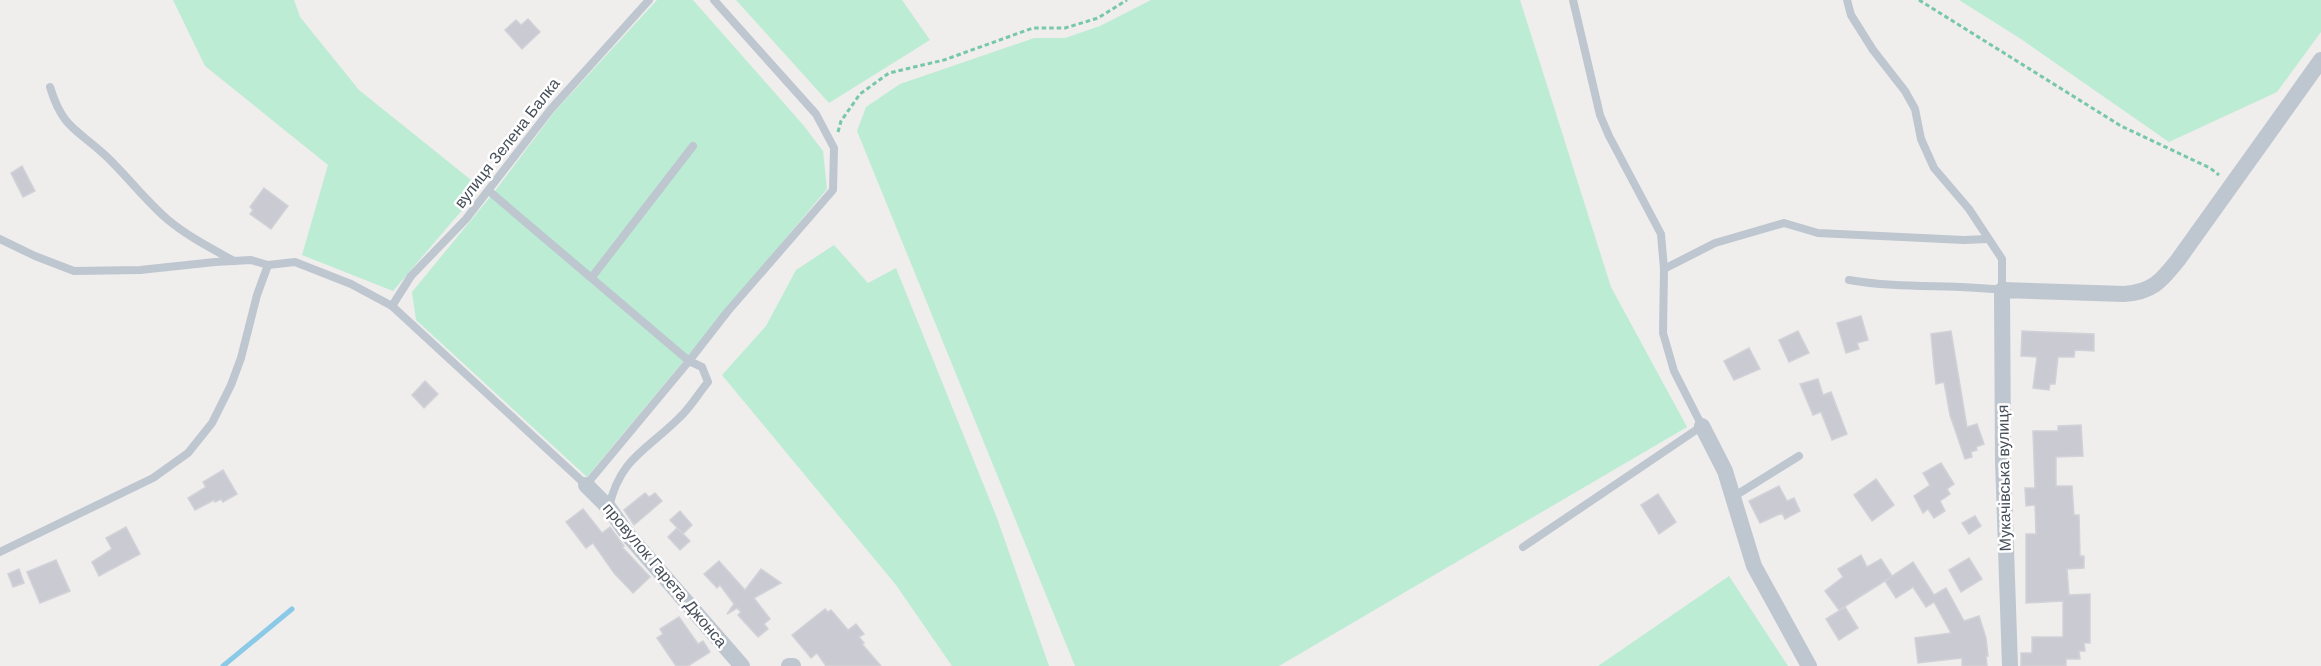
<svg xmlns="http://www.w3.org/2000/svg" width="2321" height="666" font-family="Arial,sans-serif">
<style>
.green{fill:#bcecd4}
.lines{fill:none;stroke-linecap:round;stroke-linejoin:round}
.stream{stroke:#8bcae7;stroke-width:5}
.building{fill:#cacbd2;stroke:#d1d2d8;stroke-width:1.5}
.path{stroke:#76c8a9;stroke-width:3;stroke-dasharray:4.5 3;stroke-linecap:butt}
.service{stroke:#bec6cf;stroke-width:8}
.minor{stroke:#bec6cf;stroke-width:16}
.labels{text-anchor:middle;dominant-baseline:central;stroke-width:5;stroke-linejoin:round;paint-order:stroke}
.street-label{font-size:16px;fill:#464e59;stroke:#fff}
</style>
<rect width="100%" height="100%" fill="#f0eded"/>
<g class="green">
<path d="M173,0H294L300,17L359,90L481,188L393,291L302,255L328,165L205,66Z"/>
<path d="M657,0H693L804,126L823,151L827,189L587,477L416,320L412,292L495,191L555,111Z"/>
<path d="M736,0H902L930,40L829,103Z"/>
<path d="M1151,0H1520L1611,287L1687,427L1279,666H1075L857,131L866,107L900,84L1034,38H1065L1100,26Z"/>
<path d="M1959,0H2321V32L2277,92L2169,142L2021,39Z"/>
<path d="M834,245L868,283L896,268L997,518L1049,666H952L896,585L722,375L766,326L796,270Z"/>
<path d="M1729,576L1788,666H1598Z"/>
</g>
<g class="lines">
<path class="stream" d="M223,666L292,609"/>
</g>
<g class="building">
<path d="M528,19L540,32L522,49L505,30L516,20L521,25Z"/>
<path d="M22,166L35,191L23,197L11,173Z"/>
<path d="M264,188L288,206L271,229L250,214L253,210L250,207Z"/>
<path d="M1861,316L1868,340L1857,343L1859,349L1846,353L1837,323Z"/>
<path d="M1798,331L1809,353L1789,362L1779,340Z"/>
<path d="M1951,331L1967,427L1977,424L1984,444L1976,447L1977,450L1971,452L1972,457L1965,459L1950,415L1944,382L1936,384L1934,367L1931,334Z"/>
<path d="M2022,331L2094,334V351L2075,350L2074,357H2058L2055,384H2050L2049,390L2033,388L2037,357L2021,356Z"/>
<path d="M1749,348L1760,369L1734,380L1724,361Z"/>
<path d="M1818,379L1823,395L1831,392L1847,434L1832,440L1821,412L1813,415L1800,384Z"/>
<path d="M425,381L438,394L424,408L412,395Z"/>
<path d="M2081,425L2083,456L2056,457V486H2072L2074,515H2079L2080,556H2084V568L2067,569L2069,595L2090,594V643H2084L2085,651H2079L2080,659H2066V666H2021V653H2032V637H2063V601L2026,603V534H2036L2035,505L2026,506L2025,488H2035L2033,431H2058V426Z"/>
<path d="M1941,463L1954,484L1947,489L1950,494L1940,501L1945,511L1934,518L1928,509L1923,513L1914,496L1930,485L1923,473Z"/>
<path d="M223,470L237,494L223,502L221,499L215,502L214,500L195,510L188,498L206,487L203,482Z"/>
<path d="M1876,479L1894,505L1872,521L1854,495Z"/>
<path d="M1779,486L1787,501L1794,498L1800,511L1785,519L1782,513L1760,523L1749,501Z"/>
<path d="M645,493L649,497L655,493L662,501L634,525L624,510Z"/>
<path d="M1658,494L1676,522L1659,534L1641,505Z"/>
<path d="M583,509L602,533L610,527L624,546L622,547L650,577L633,593L614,573L593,543L586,548L566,522Z"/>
<path d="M680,511L692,525L683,534L670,520Z"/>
<path d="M1975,516L1981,526L1969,534L1962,523Z"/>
<path d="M126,527L140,554L99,576L92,562L112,549L106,538Z"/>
<path d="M677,528L690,541L680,550L668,537Z"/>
<path d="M1861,555L1867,567L1881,559L1892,576L1913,562L1934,595L1946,588L1964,621L1979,616L1986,638L1988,656H1986L1987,666H1962V658L1918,663L1915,638L1951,633L1934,602L1926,607L1913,587L1896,598L1885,581L1891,577L1839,610L1825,591L1843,577L1838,569Z"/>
<path d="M1969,558L1982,579L1961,592L1949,570Z"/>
<path d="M56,560L70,591L40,603L27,572Z"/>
<path d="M719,561L745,590L761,569L781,583L754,598L770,619L764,624L768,629L758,637L738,615L741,612L737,608L727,614L734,604L720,585L717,588L704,574Z"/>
<path d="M19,569L24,583L13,587L8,574Z"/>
<path d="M1845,607L1858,628L1839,640L1826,619Z"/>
<path d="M825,609L828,612L831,610L848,630L856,624L864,634L859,637L864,643L862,644L881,666H826L817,653L811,658L792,635Z"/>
<path d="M679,617L698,644L703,641L710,652L688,666H676L657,638L663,634L660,629Z"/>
</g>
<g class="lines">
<g class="path">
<path d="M1919,0L2121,126L2210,168L2219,175"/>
<path d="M838,132L841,121L860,94L889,73L944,60L1033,28H1065L1098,18L1127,0"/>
</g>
<g class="service">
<path d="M1847,0L1851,15L1873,50L1905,91L1915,109L1921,139L1934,168L1969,209L2002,259V290C1951,284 1900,289 1849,280"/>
<path d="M50,87C63,129 76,128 106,156C127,176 145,200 167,219C187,236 211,248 234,261"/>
<path d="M489,191L689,361L702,367L708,382C698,394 690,408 679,418C646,451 620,458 609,507"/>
<path d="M0,239L35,256L74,271L140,270L215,262L251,260L268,265L295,262L351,284L392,306L586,485L689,361L728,311L833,190L834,148L816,114L714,0"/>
<path d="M1664,269L1715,243L1784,223L1818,233L1964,240L1988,239"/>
<path d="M592,277L693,146"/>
<path d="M392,306L411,276L466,219L551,109L649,0"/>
<path d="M1733,497L1799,456"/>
<path d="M1523,547L1702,426L1674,371L1663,333L1664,269L1661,234L1609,136L1600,115L1573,0"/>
<path d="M0,552L153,478L188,453L212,423L231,385L241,358L257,295L268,265"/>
</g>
<g class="minor">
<path d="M1702,426L1725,471L1754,566L1809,666"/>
<path d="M586,485L609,508L628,535L742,666"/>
<path d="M789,666H793"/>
<path d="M2010,666L2003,461L2002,290L2124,294C2153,292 2161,281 2178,260L2321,60"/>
</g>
</g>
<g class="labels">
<g class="street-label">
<text transform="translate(507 143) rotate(-52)">вулиця Зелена Балка</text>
<text transform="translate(2004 478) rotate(-91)">Мукачівська вулиця</text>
<text transform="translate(665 575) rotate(50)">провулок Гарета Джонса</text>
</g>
</g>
</svg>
